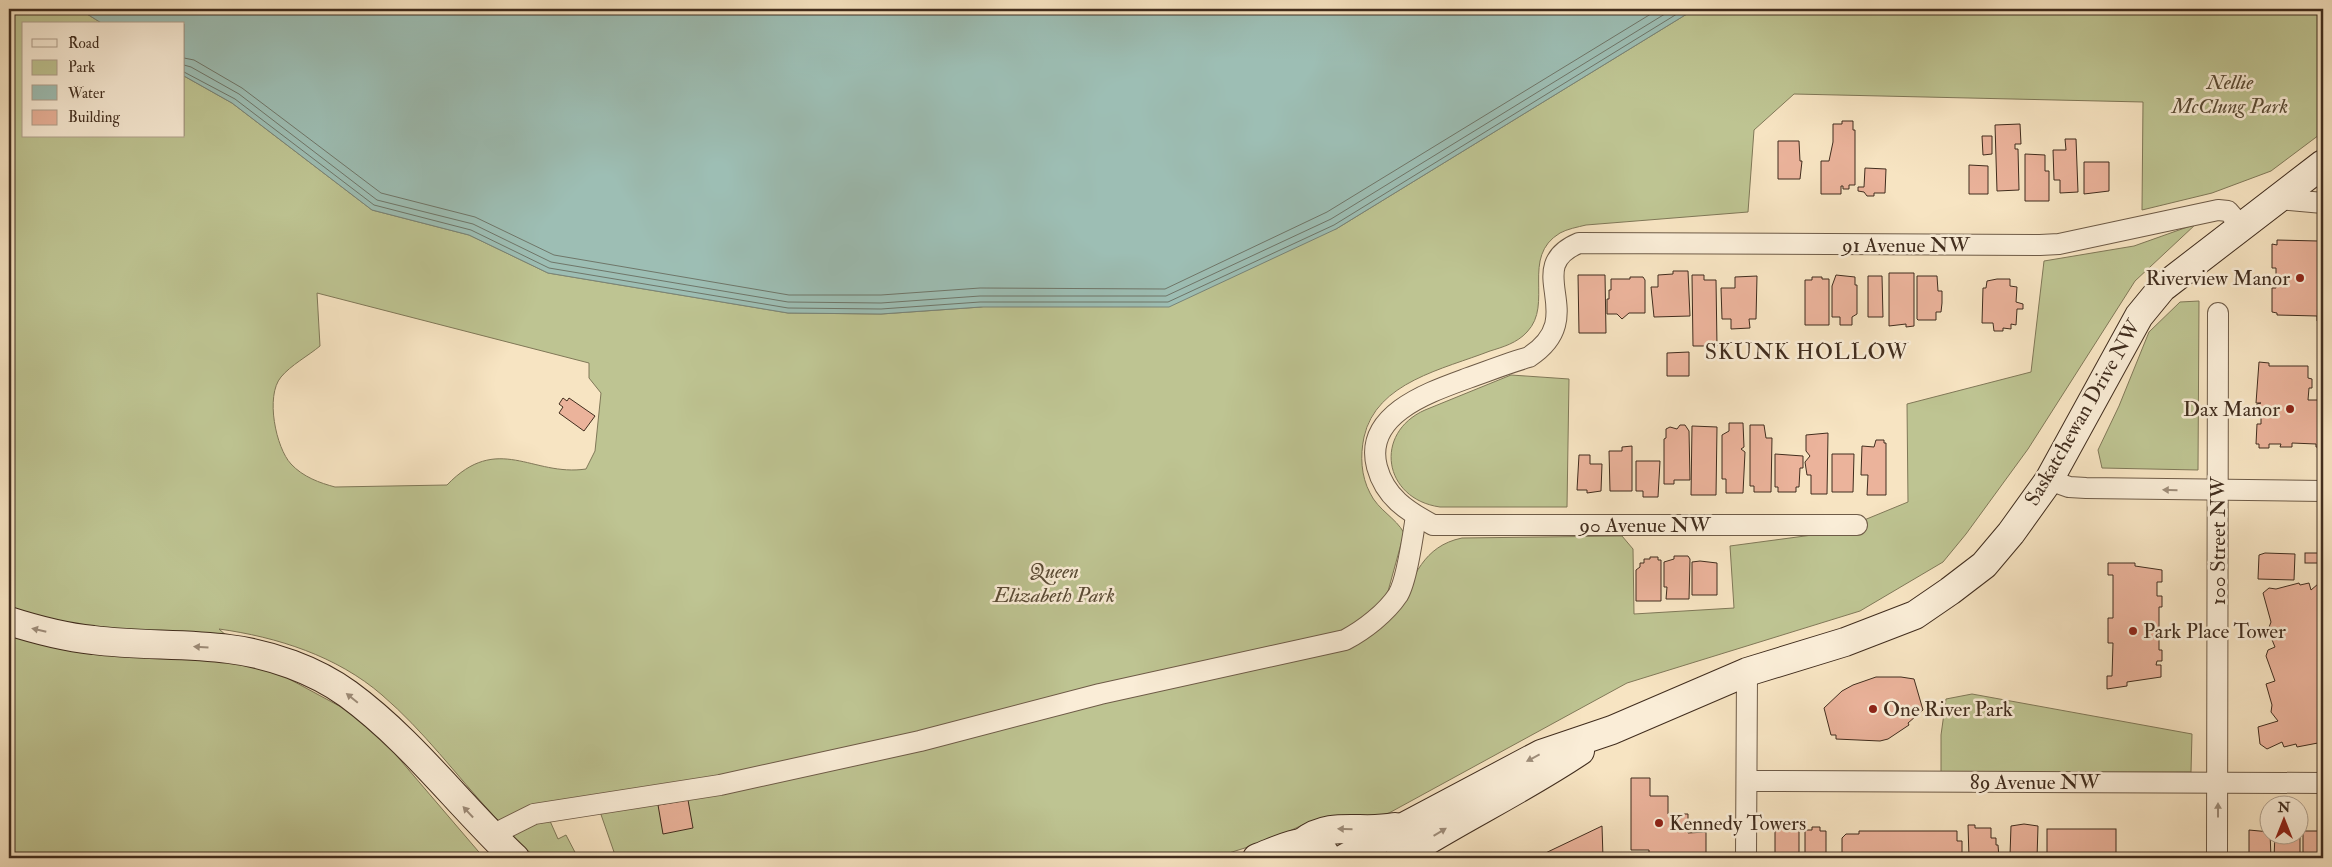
<svg xmlns="http://www.w3.org/2000/svg" width="2332" height="867" font-family="'IM FELL Double Pica',serif">
<style>
.green{fill:#bec492;stroke:#807858;fill-rule:evenodd}
.water{fill:#9dbeb4;stroke:#788478}
.lines{fill:none;stroke-linecap:round;stroke-linejoin:round}
.shore{stroke:#6f7669;stroke-width:1}
.building{fill:#ebb39b;stroke:#412d1e}
.street-casing{stroke:#6e5b47;stroke-width:22}
.secondary-casing{stroke:#412d1e;stroke-width:30}
.street{stroke:#faedd7;stroke-width:20}
.secondary{stroke:#faedd7;stroke-width:28}
.oneway{fill:#9e8d7a}
.poi-dot{fill:#8f2418;stroke:#faedd7;stroke-width:2}
.labels{text-anchor:middle;dominant-baseline:central;stroke-width:5;stroke-linejoin:round;paint-order:stroke}
.park-label{font-size:21px;font-style:italic;fill:#5a4b35;stroke:#faedd7}
.street-label{font-size:21px;fill:#412d1e;stroke:#faedd7}
.poi-label{font-size:21px;fill:#412d1e;stroke:#faedd7;text-anchor:start}
.neighbourhood-label{font-size:22px;letter-spacing:1px;fill:#412d1e;stroke:#faedd7}
</style>
<rect width="100%" height="100%" fill="#f7e4c2"/>
<filter id="stains"><feTurbulence type="fractalNoise" baseFrequency=".004" numOctaves="4"/><feColorMatrix values="0 0 0 0 .2 0 0 0 0 .09 0 0 0 0 .02 0 0 0 .5 -.17"/></filter>
<radialGradient id="worn" r=".72"><stop offset=".6" stop-color="#630" stop-opacity="0"/><stop offset="1" stop-color="#630" stop-opacity=".3"/></radialGradient>
<g class="green">
<path d="M9,9H79L103,24H24V136H184V76L232,103L372,210L469,235L548,273L788,313L881,314L981,307L1336,229L1695,9H2323V132L2271,171L2212,193L2142,210L2143,102L1794,94L1754,130L1748,212L1586,225C1578,227 1567,229 1560,233C1520,257 1554,304 1527,332C1517,343 1503,347 1490,351C1444,369 1376,382 1364,437C1360,456 1361,476 1370,493C1378,510 1396,518 1404,533L1387,595L1398,609C1414,577 1423,546 1462,538L1622,536L1633,549L1634,614L1734,608L1730,546L1835,532L1908,502L1907,404L2031,372L2044,261L2134,246L2196,224L2135,281L2028,449L1966,534L1943,562L1860,611L1627,683L1389,813L1368,819L1307,823L1267,841L1213,858H601L614,852L597,803L546,812L558,839L566,835L578,858C569,858 544,861 537,857C520,847 506,829 493,815C456,775 424,731 382,695C337,656 277,637 219,629L254,660L367,721L484,858H9ZM317,293L589,363V378L601,393L595,451L586,469C532,477 498,432 447,485L335,487C320,483 303,477 291,464C276,448 265,396 281,377C291,365 308,356 320,346Z"/>
<path d="M2199,301L2198,470L2102,468L2098,450L2119,406L2149,332L2180,302Z"/>
<path d="M1511,375L1569,379L1567,507H1440C1383,499 1373,433 1425,410Z"/>
<path d="M1972,694L2192,734L2191,772L1941,773V735L1946,699Z"/>
</g>
<path class="water" d="M79,9H1695L1336,229L1169,307H981L881,314L788,313L548,273L469,235L372,210L232,103L184,76V24H103Z"/>
<g class="lines">
<g class="shore">
<path d="M184,58L194,60L242,88L381,193L475,217L554,255L789,295H881L980,288L1165,289L1327,212L1659,9"/>
<path d="M184,65L191,67L239,94L377,200L473,224L551,262L788,302L881,303L980,296H1166L1331,219L1673,9"/>
<path d="M184,72L235,99L374,205L471,230L549,268L788,308L881,309L980,302H1168L1334,225L1685,9"/>
</g>
</g>
<g class="building">
<path d="M1842,121H1853V130H1855V185H1849V189H1843V186H1841V194H1821V161H1829L1833,142V124H1842Z"/>
<path d="M2020,124L2021,144H2015V149H2018L2019,190L1997,191L1995,125Z"/>
<path d="M1982,136H1992V154L1983,155Z"/>
<path d="M2065,139H2076L2078,192L2060,193V180H2054L2053,150H2066Z"/>
<path d="M1778,141H1799L1800,161H1802L1800,179H1778Z"/>
<path d="M2025,154L2045,155V171H2049V201H2025Z"/>
<path d="M2084,162H2109V191L2084,194Z"/>
<path d="M1969,165L1988,166V194H1969Z"/>
<path d="M1865,168L1886,169L1885,193H1874V196H1867L1864,192L1858,191V187H1864Z"/>
<path d="M2318,237H2323V321H2317V316L2277,315V313L2272,312V288H2276V268H2272V244L2277,245V240L2318,241Z"/>
<path d="M1673,271H1688L1690,316L1654,317L1651,287H1658V275L1673,274Z"/>
<path d="M1889,273H1914V326L1906,327V324L1889,326Z"/>
<path d="M1578,275H1605L1606,333H1579Z"/>
<path d="M1692,275H1704V280H1716L1717,346H1693Z"/>
<path d="M1836,275L1855,277V285H1857V314L1852,317V325H1840V317H1832V286Z"/>
<path d="M1757,276L1756,319H1749L1750,328L1731,329V319H1722L1721,288H1735V277Z"/>
<path d="M1868,276H1882L1883,317H1868Z"/>
<path d="M1917,276H1937L1938,291H1942V303L1941,312H1936V320H1918L1917,319Z"/>
<path d="M1630,277H1643L1645,280V313H1629L1622,319L1617,314H1607V299H1609V290H1611V279H1630Z"/>
<path d="M1812,277H1822V279H1829V325H1805V280H1812Z"/>
<path d="M1997,279H2010V286L2017,287L2016,302L2023,304V309H2017L2016,325L2011,324V329L2003,328V331H1994L1993,323H1982L1983,288H1986L1987,281Z"/>
<path d="M1689,352V376H1667V353Z"/>
<path d="M2259,362L2269,363V366H2308V378L2312,379V388H2309L2308,400H2322L2323,397V448L2316,447V444L2292,443V447H2280L2281,444H2269V448H2259V444H2256L2257,424H2261V415H2257V404L2261,403H2256Z"/>
<path d="M563,398L567,401L569,398L595,416L584,431L559,413L563,407L559,404Z"/>
<path d="M1729,423H1743L1744,447L1741,449L1745,452L1743,493H1726V479H1722V435L1729,431Z"/>
<path d="M1680,425H1685L1689,431L1690,480H1674V484H1664V439L1666,438V429L1670,427L1677,429Z"/>
<path d="M1750,425H1764L1766,438H1772L1771,492H1754V486H1750Z"/>
<path d="M1692,426L1717,427L1716,495H1691Z"/>
<path d="M1828,433L1827,494H1811V475H1807L1805,462L1810,456L1806,451V435Z"/>
<path d="M1876,440H1884V443H1886V495H1867L1868,475H1861L1862,446L1874,447Z"/>
<path d="M1632,446V491H1610L1609,451H1622V447Z"/>
<path d="M1775,454L1803,456V468H1800L1799,487H1796V492H1778V487H1775Z"/>
<path d="M1832,454H1854L1853,492H1832Z"/>
<path d="M1579,455H1590V464H1602L1601,491L1587,493V490H1577Z"/>
<path d="M1636,461H1660L1658,497H1643V491H1636Z"/>
<path d="M2265,553L2295,554L2294,580L2258,579L2259,555Z"/>
<rect x="2305" y="553" width="18" height="10"/>
<path d="M1674,556H1688L1690,559L1689,599H1666L1667,587H1664V562L1674,559Z"/>
<path d="M1650,557H1658V560H1661V601H1636V570L1640,567V563H1644V559H1650Z"/>
<path d="M1700,561L1717,563V595H1692V562Z"/>
<path d="M2108,563H2135V566L2162,570V582H2157V596H2162V607H2159V650H2162V661H2157L2156,665H2161V677L2127,682V686L2107,689V676H2112L2113,643H2108V618H2113V575H2108Z"/>
<path d="M2299,583L2300,585L2309,583L2311,590L2318,584H2323V742L2297,747L2296,744L2284,747L2282,742L2267,749L2260,744L2258,727L2278,721L2271,712L2272,705L2266,684L2275,681L2266,656L2268,650L2275,647L2268,630L2271,622L2263,593L2269,588L2276,589Z"/>
<path d="M1876,677H1901L1914,679L1923,710L1908,723L1909,725L1888,739L1880,741L1836,739V735H1831L1824,708L1842,691L1853,685Z"/>
<path d="M1631,778H1650V796H1668V814H1688V833L1706,832V858H1649V850H1631Z"/>
<path d="M688,800L693,828L663,834L658,805Z"/>
<path d="M2024,824L2038,826L2037,858H2016V855H2010L2011,826Z"/>
<path d="M1968,825H1975V828H1991V838H1996V845H1998L1999,858H1969Z"/>
<path d="M1602,826L1603,858H1535Z"/>
<path d="M1775,827H1799V853H1802V858H1771H1775Z"/>
<path d="M1812,827H1820V831H1826V855H1817V858H1810V855H1805V830H1812Z"/>
<rect x="2047" y="829" width="69" height="29"/>
<path d="M2249,830L2270,832L2271,858H2249Z"/>
<path d="M1859,831H1957V841H1962V858H1842V838L1846,834H1859Z"/>
<path d="M2300,831V858H2274L2275,834H2300Z"/>
<rect x="2303" y="831" width="20" height="27"/>
</g>
<g class="lines">
<defs>
<g id="street">
<path d="M2279,199L2323,203"/>
<path d="M2049,480L2069,487L2086,488L2323,491"/>
<path d="M1857,525H1433C1407,511 1385,497 1377,467C1363,414 1430,392 1468,378C1488,371 1508,363 1529,357C1592,316 1519,268 1579,243L2040,245L2059,244L2218,210L2228,211L2242,227"/>
<path d="M1747,781L2323,783"/>
<path d="M490,836L534,814L720,785L920,741L1100,694L1345,640C1364,630 1386,613 1398,595C1407,580 1413,535 1416,516"/>
<path d="M1746,858L1747,672"/>
<path d="M2217,858L2218,313"/>
</g>
<g id="secondary">
<path d="M9,621C37,630 64,637 93,640C138,646 184,643 229,649C270,654 315,670 348,694C411,740 459,805 515,858"/>
<path d="M1303,842C1331,820 1362,834 1395,827"/>
<path d="M1257,858C1278,851 1315,828 1327,858"/>
<path d="M1345,858L1541,754L1612,730L1747,672L1845,642L1915,615L1950,591L1984,565L2011,533L2049,480L2139,316L2162,288L2323,164"/>
<path d="M1399,858C1458,820 1522,790 1580,751"/>
</g>
</defs>
<use href="#street" class="street-casing"/>
<use href="#secondary" class="secondary-casing"/>
<use href="#street" class="street"/>
<use href="#secondary" class="secondary"/>
</g>
<defs><path id="oneway-solid" d="M-6-.8H1V-3.2L6.5 0L1 3.2V.8H-6Z" transform="scale(1.25)"/></defs>
<g class="oneway">
<use href="#oneway-solid" transform="translate(2170 490) rotate(-179)"/>
<use href="#oneway-solid" transform="translate(39 630) rotate(-167)"/>
<use href="#oneway-solid" transform="translate(201 647) rotate(-176)"/>
<use href="#oneway-solid" transform="translate(352 698) rotate(-141)"/>
<use href="#oneway-solid" transform="translate(1533 758) rotate(152)"/>
<use href="#oneway-solid" transform="translate(2218 810) rotate(-90)"/>
<use href="#oneway-solid" transform="translate(468 812) rotate(-133)"/>
<use href="#oneway-solid" transform="translate(1345 829) rotate(-179)"/>
<use href="#oneway-solid" transform="translate(1440 832) rotate(-31)"/>
</g>
<g class="poi-dot">
<circle cx="2300" cy="278" r="5"/>
<circle cx="2290" cy="409" r="5"/>
<circle cx="2133" cy="631" r="5"/>
<circle cx="1873" cy="709" r="5"/>
<circle cx="1659" cy="823" r="5"/>
</g>
<g class="labels">
<g class="park-label">
<text x="2230" y="82">Nellie<tspan x="2230" dy="24">McClung Park</tspan></text>
<text x="1054" y="571">Queen<tspan x="1054" dy="24">Elizabeth Park</tspan></text>
</g>
<g class="street-label">
<text x="1906" y="245">91 Avenue NW</text>
<text transform="translate(2083 413) rotate(-60)">Saskatchewan Drive NW</text>
<text x="1645" y="525">90 Avenue NW</text>
<text transform="translate(2218 541) rotate(-90)">100 Street NW</text>
<text x="2035" y="782">89 Avenue NW</text>
</g>
<g class="poi-label">
<text x="2290" y="278" text-anchor="end">Riverview Manor</text>
<text x="2280" y="409" text-anchor="end">Dax Manor</text>
<text x="2143" y="631">Park Place Tower</text>
<text x="1883" y="709">One River Park</text>
<text x="1669" y="823">Kennedy Towers</text>
</g>
<g class="neighbourhood-label">
<text x="1807" y="352">SKUNK HOLLOW</text>
</g>
</g>
<rect width="2332" height="867" fill="none" stroke="#f7e4c2" stroke-width="30"/>
<rect x="10" y="10" width="2312" height="847" fill="none" stroke="#412d1e" stroke-width="2.5"/>
<rect x="15" y="15" width="2302" height="837" fill="none" stroke="#412d1e"/>
<rect x="22" y="22" width="162" height="115" fill="#faedd7" stroke="#b0a08d"/>
<rect x="32" y="39" width="25" height="8" fill="#faedd7" stroke="#b0a08d"/>
<text x="68" y="48" font-size="15" fill="#412d1e">Road</text>
<rect x="32" y="60" width="25" height="15" fill="#bec492" stroke="#b0a08d"/>
<text x="68" y="72" font-size="15" fill="#412d1e">Park</text>
<rect x="32" y="85" width="25" height="15" fill="#9dbeb4" stroke="#b0a08d"/>
<text x="68" y="98" font-size="15" fill="#412d1e">Water</text>
<rect x="32" y="110" width="25" height="15" fill="#ebb39b" stroke="#b0a08d"/>
<text x="68" y="122" font-size="15" fill="#412d1e">Building</text>
<g transform="translate(2284 820)"><circle r="24" fill="#faedd7" stroke="#b0a08d"/>
<path d="M0-4L9 19L0 12L-9 19Z" fill="#8f2418"/>
<text y="-8" font-size="14" font-weight="bold" text-anchor="middle" fill="#412d1e">N</text>
</g>
<rect width="100%" height="100%" filter="url(#stains)"/>
<rect width="100%" height="100%" fill="url(#worn)"/>
</svg>
